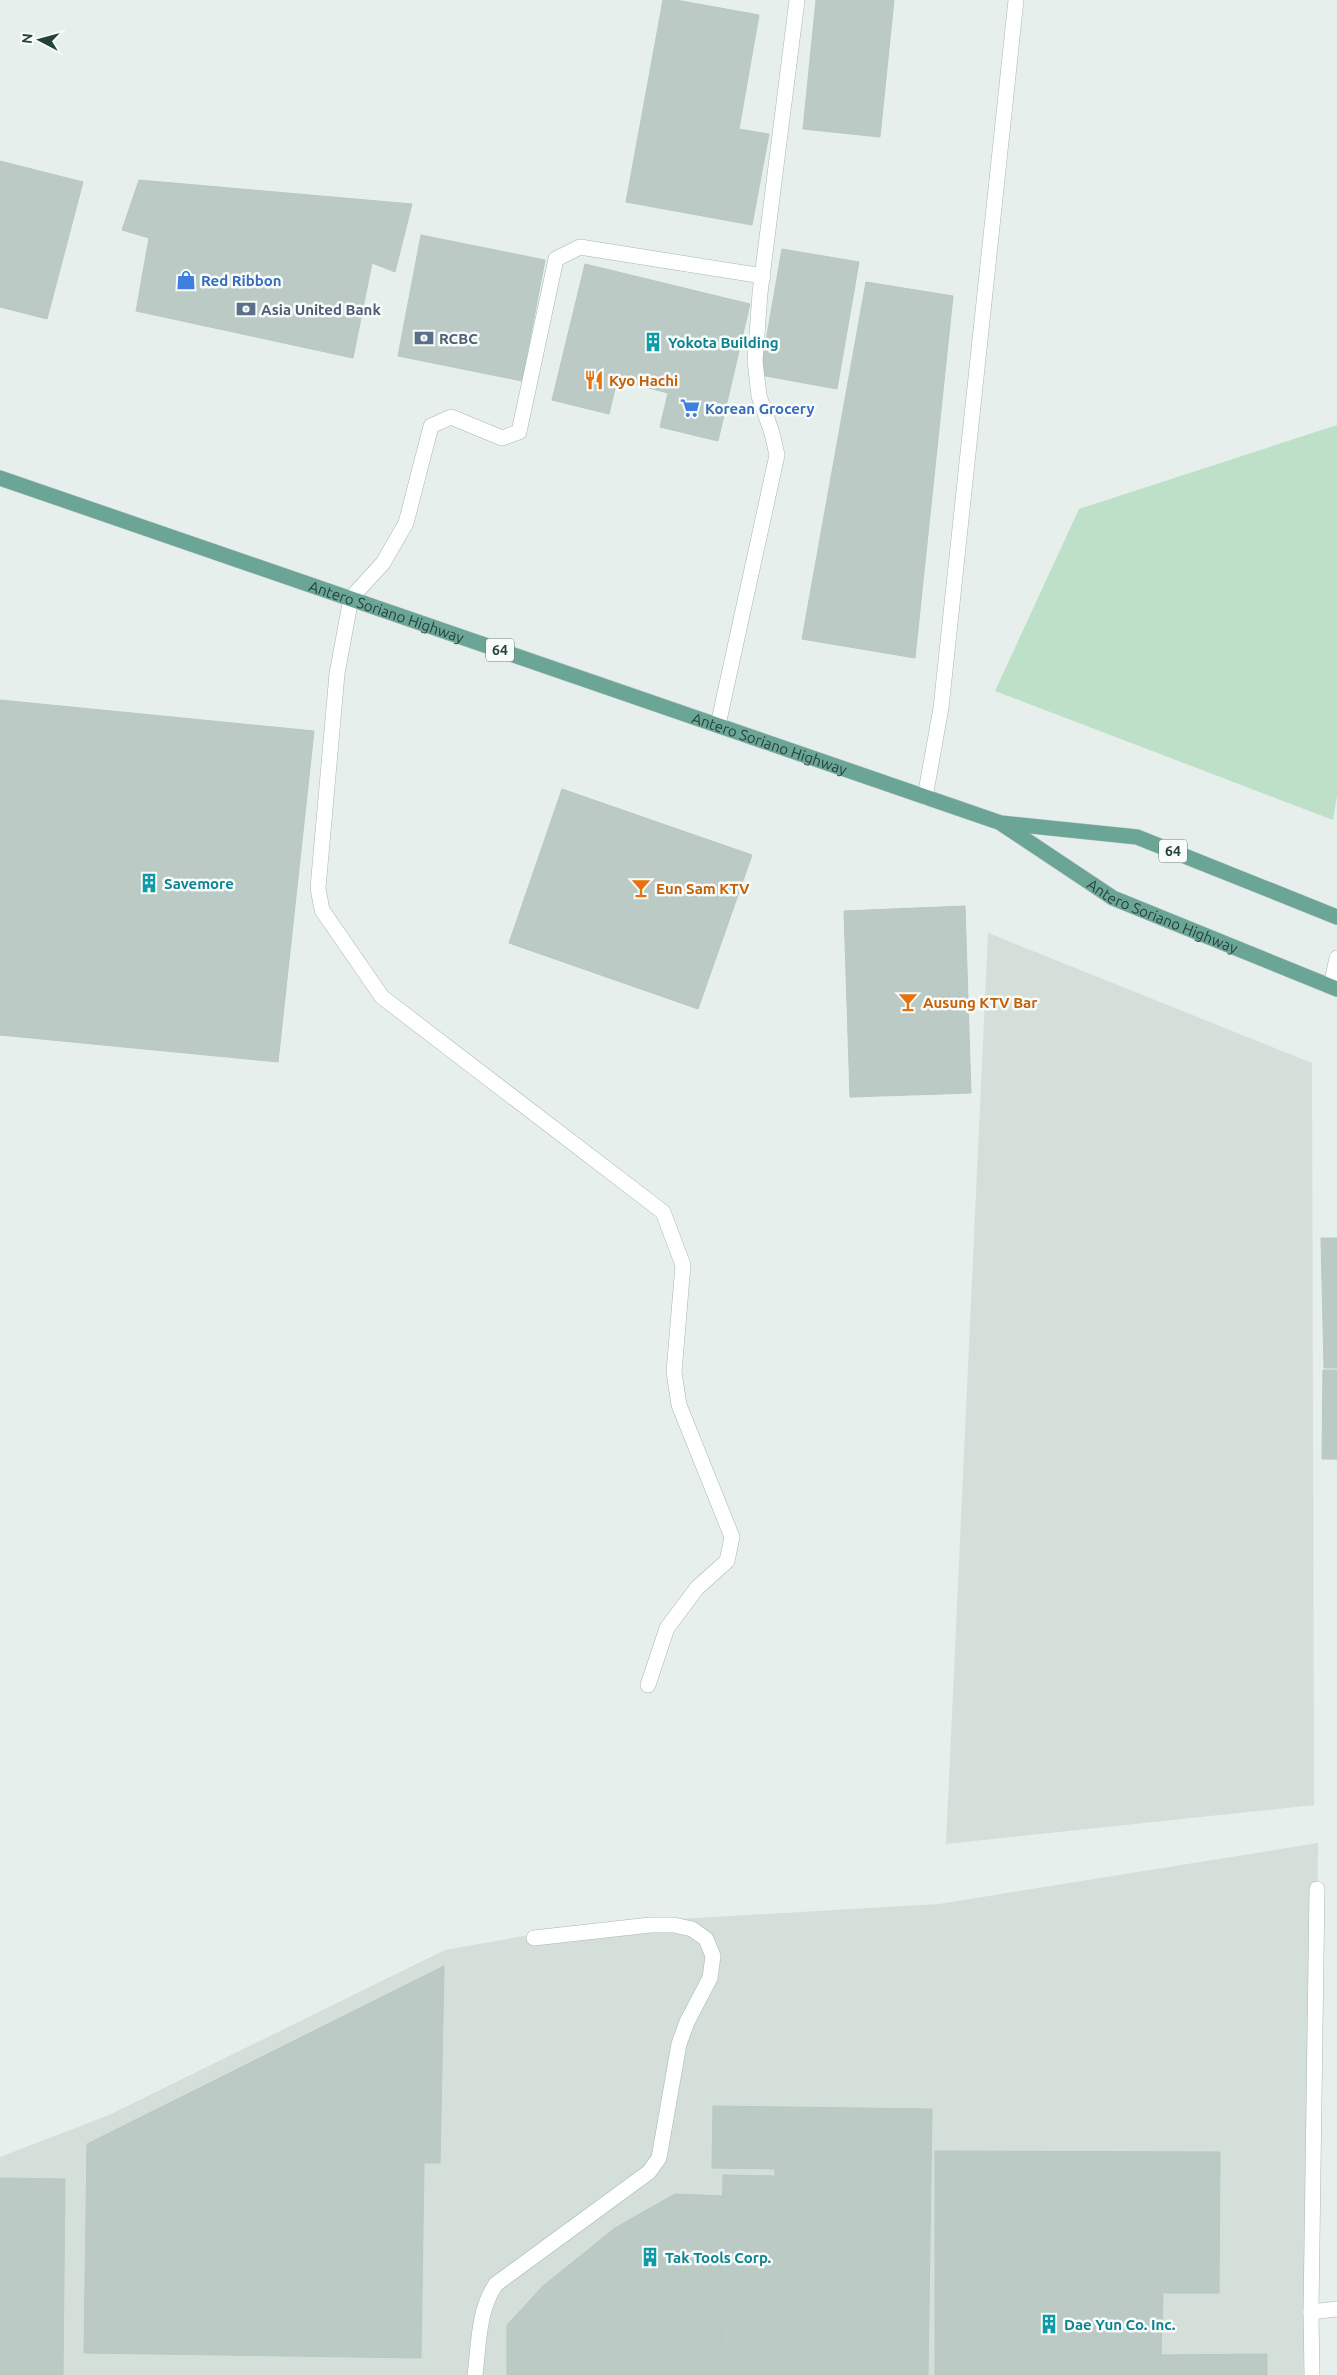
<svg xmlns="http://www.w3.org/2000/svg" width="1337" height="2375" font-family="Ubuntu,sans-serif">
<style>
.built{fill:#d4dfda}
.green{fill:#bfe0c8}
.building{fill:#bbcac4;stroke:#b8c9c2}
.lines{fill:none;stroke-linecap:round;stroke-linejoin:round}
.lane-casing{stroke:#a8b8b2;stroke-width:16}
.street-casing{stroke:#a8b8b2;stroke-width:16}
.primary-casing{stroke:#c2cac8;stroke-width:16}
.lane{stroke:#fff;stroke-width:15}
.street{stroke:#fff;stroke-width:15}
.primary{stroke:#6aa596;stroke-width:15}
.labels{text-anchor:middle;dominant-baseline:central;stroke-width:5;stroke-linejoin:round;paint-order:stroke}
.shield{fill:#f7fbf9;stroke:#637a73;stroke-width:1}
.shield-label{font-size:14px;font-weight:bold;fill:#24423a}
.shop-label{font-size:15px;font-weight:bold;fill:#366cbe;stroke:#f7fbf9;text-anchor:start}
.service-label{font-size:15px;font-weight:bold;fill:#4e5e75;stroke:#f7fbf9;text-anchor:start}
.culture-label{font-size:15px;font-weight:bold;fill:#0d838f;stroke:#f7fbf9;text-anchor:start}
.food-label{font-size:15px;font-weight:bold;fill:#c56008;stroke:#f7fbf9;text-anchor:start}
.street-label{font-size:15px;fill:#24423a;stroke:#f7fbf9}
</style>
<rect width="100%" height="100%" fill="#e6efeb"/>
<g class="built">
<path d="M988,933L1312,1063L1314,1805L946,1844Z"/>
<path d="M1318,1843L1317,2375H0V2157L109,2115L445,1950L591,1924L939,1904Z"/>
</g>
<path class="green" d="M1337,425V796L1333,820L995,691L1079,509Z"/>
<g class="building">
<path d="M663,0H676L759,15L739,129L769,134L752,225L626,202Z"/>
<path d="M816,0H894L880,137L803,129Z"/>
<path d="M0,161L83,182L47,319L0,307Z"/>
<path d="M139,180L412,204L395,272L372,263L353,358L136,311L149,238L122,230Z"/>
<path d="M421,235L545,260L522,381L398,356Z"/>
<path d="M782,249L859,262L837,389L760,375Z"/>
<path d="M585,264L750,304L718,441L660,427L668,393L617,380L609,414L552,400Z"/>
<path d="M866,282L953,296L915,658L802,639Z"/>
<path d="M0,700L314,731L278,1062L0,1035Z"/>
<path d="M562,789L752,855L698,1009L509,943Z"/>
<path d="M965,906L971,1093L850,1097L844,911Z"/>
<path d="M1321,1238H1337V1368H1324Z"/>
<path d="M1323,1370H1337V1459H1322Z"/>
<path d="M444,1966L440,2163H424L421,2358L84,2353L87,2144Z"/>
<path d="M713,2106L932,2109L928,2375H720L723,2175L775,2176V2169L712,2168Z"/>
<path d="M935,2151L1220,2152L1219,2293H935Z"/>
<path d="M0,2178L65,2179L63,2375H0Z"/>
<path d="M675,2194L723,2196L720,2375H507V2325L543,2286L615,2228Z"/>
<path d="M935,2293L1163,2294L1161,2355L1267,2354V2375H935Z"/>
</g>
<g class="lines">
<defs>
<g id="lane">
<path d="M351,598L383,563L406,523L431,426L451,417L502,438L519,432L556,259L580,247L763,276"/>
<path d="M718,725L777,455L772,433L759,396L755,361L760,293L797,0"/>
<path d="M925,797L941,708L1016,0"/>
<path d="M475,2375C479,2344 478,2310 496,2284L649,2172L659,2158L679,2044L687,2022L710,1978L713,1956L706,1939L692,1929L674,1925H650L534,1938"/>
</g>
<g id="street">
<path d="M351,598L337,674L318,888L322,910L382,997L663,1212L683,1265L674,1372L679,1405L732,1537L727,1561L697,1588L667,1628L648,1685"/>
<path d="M1331,986L1337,958"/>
<path d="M1311,2312L1337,2309"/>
<path d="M1312,2375L1311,2312L1317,1889"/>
</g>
<g id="primary">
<path id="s1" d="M0,478L1001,823L1137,837L1337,917"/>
<path id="s2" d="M1002,824L1113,898L1337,989"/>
</g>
</defs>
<use href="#lane" class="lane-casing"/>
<use href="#street" class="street-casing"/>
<use href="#primary" class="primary-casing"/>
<use href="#lane" class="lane"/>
<use href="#street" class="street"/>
<use href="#primary" class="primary"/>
</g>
<defs>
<symbol id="shop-bare" viewBox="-9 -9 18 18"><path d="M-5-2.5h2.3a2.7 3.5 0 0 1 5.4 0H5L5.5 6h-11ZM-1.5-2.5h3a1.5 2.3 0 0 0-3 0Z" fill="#3f7fe0" stroke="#f7fbf9" stroke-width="2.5" paint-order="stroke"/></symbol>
<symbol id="bank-bare" viewBox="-9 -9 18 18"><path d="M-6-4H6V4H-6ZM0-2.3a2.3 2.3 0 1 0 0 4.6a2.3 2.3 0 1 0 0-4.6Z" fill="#5c6f8a" stroke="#f7fbf9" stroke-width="2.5" paint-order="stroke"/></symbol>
<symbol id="building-bare" viewBox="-9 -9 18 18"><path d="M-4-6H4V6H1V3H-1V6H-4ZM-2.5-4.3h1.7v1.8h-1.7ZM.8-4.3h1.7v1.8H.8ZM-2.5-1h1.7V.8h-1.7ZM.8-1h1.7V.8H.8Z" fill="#0f9aa8" stroke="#f7fbf9" stroke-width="2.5" paint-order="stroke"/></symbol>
<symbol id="restaurant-bare" viewBox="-9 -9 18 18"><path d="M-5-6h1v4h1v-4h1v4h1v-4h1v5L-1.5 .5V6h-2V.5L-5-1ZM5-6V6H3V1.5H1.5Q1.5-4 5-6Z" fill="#e8710a" stroke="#f7fbf9" stroke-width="2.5" paint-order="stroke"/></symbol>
<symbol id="supermarket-bare" viewBox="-9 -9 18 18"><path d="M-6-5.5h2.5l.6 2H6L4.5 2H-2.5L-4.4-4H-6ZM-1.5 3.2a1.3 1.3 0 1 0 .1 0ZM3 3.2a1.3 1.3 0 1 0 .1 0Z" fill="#3f7fe0" stroke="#f7fbf9" stroke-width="2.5" paint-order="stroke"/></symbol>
<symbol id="bar-bare" viewBox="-9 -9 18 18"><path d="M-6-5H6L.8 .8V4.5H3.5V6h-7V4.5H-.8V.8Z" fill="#e8710a" stroke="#f7fbf9" stroke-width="2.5" paint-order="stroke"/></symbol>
</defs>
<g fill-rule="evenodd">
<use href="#shop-bare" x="172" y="266" width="28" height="28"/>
<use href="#bank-bare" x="232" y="295" width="28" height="28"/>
<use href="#bank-bare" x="410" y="324" width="28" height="28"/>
<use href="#building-bare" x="639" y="328" width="28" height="28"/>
<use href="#restaurant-bare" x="580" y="366" width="28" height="28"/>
<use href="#supermarket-bare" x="676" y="394" width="28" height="28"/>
<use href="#building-bare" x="135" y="869" width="28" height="28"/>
<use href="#bar-bare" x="627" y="874" width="28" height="28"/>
<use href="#bar-bare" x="894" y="988" width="28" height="28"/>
<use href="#building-bare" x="636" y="2243" width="28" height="28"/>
<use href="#building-bare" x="1035" y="2310" width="28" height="28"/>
</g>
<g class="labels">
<g class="shield">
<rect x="486" y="638.5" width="28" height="23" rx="4"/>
<rect x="1159" y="839.5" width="28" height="23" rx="4"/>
</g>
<g class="shield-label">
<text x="500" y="650">64</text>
<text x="1173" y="851">64</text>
</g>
<g class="shop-label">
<text x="201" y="280">Red Ribbon</text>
<text x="705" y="408">Korean Grocery</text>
</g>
<g class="service-label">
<text x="261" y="309">Asia United Bank</text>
<text x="439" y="338">RCBC</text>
</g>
<g class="culture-label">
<text x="668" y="342">Yokota Building</text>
<text x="164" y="883">Savemore</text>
<text x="665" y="2257">Tak Tools Corp.</text>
<text x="1064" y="2324">Dae Yun Co. Inc.</text>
</g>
<g class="food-label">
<text x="609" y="380">Kyo Hachi</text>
<text x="656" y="888">Eun Sam KTV</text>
<text x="923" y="1002">Ausung KTV Bar</text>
</g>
<g class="street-label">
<text stroke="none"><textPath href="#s1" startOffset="409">Antero Soriano Highway</textPath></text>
<text stroke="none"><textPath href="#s1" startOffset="814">Antero Soriano Highway</textPath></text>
<text stroke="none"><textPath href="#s2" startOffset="186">Antero Soriano Highway</textPath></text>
</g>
</g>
<g transform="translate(40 40) rotate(276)" stroke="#f7fbf9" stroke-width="4" paint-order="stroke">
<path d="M0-4L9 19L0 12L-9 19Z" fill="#24423a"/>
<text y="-8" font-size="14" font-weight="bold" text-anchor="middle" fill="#24423a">N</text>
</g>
</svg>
